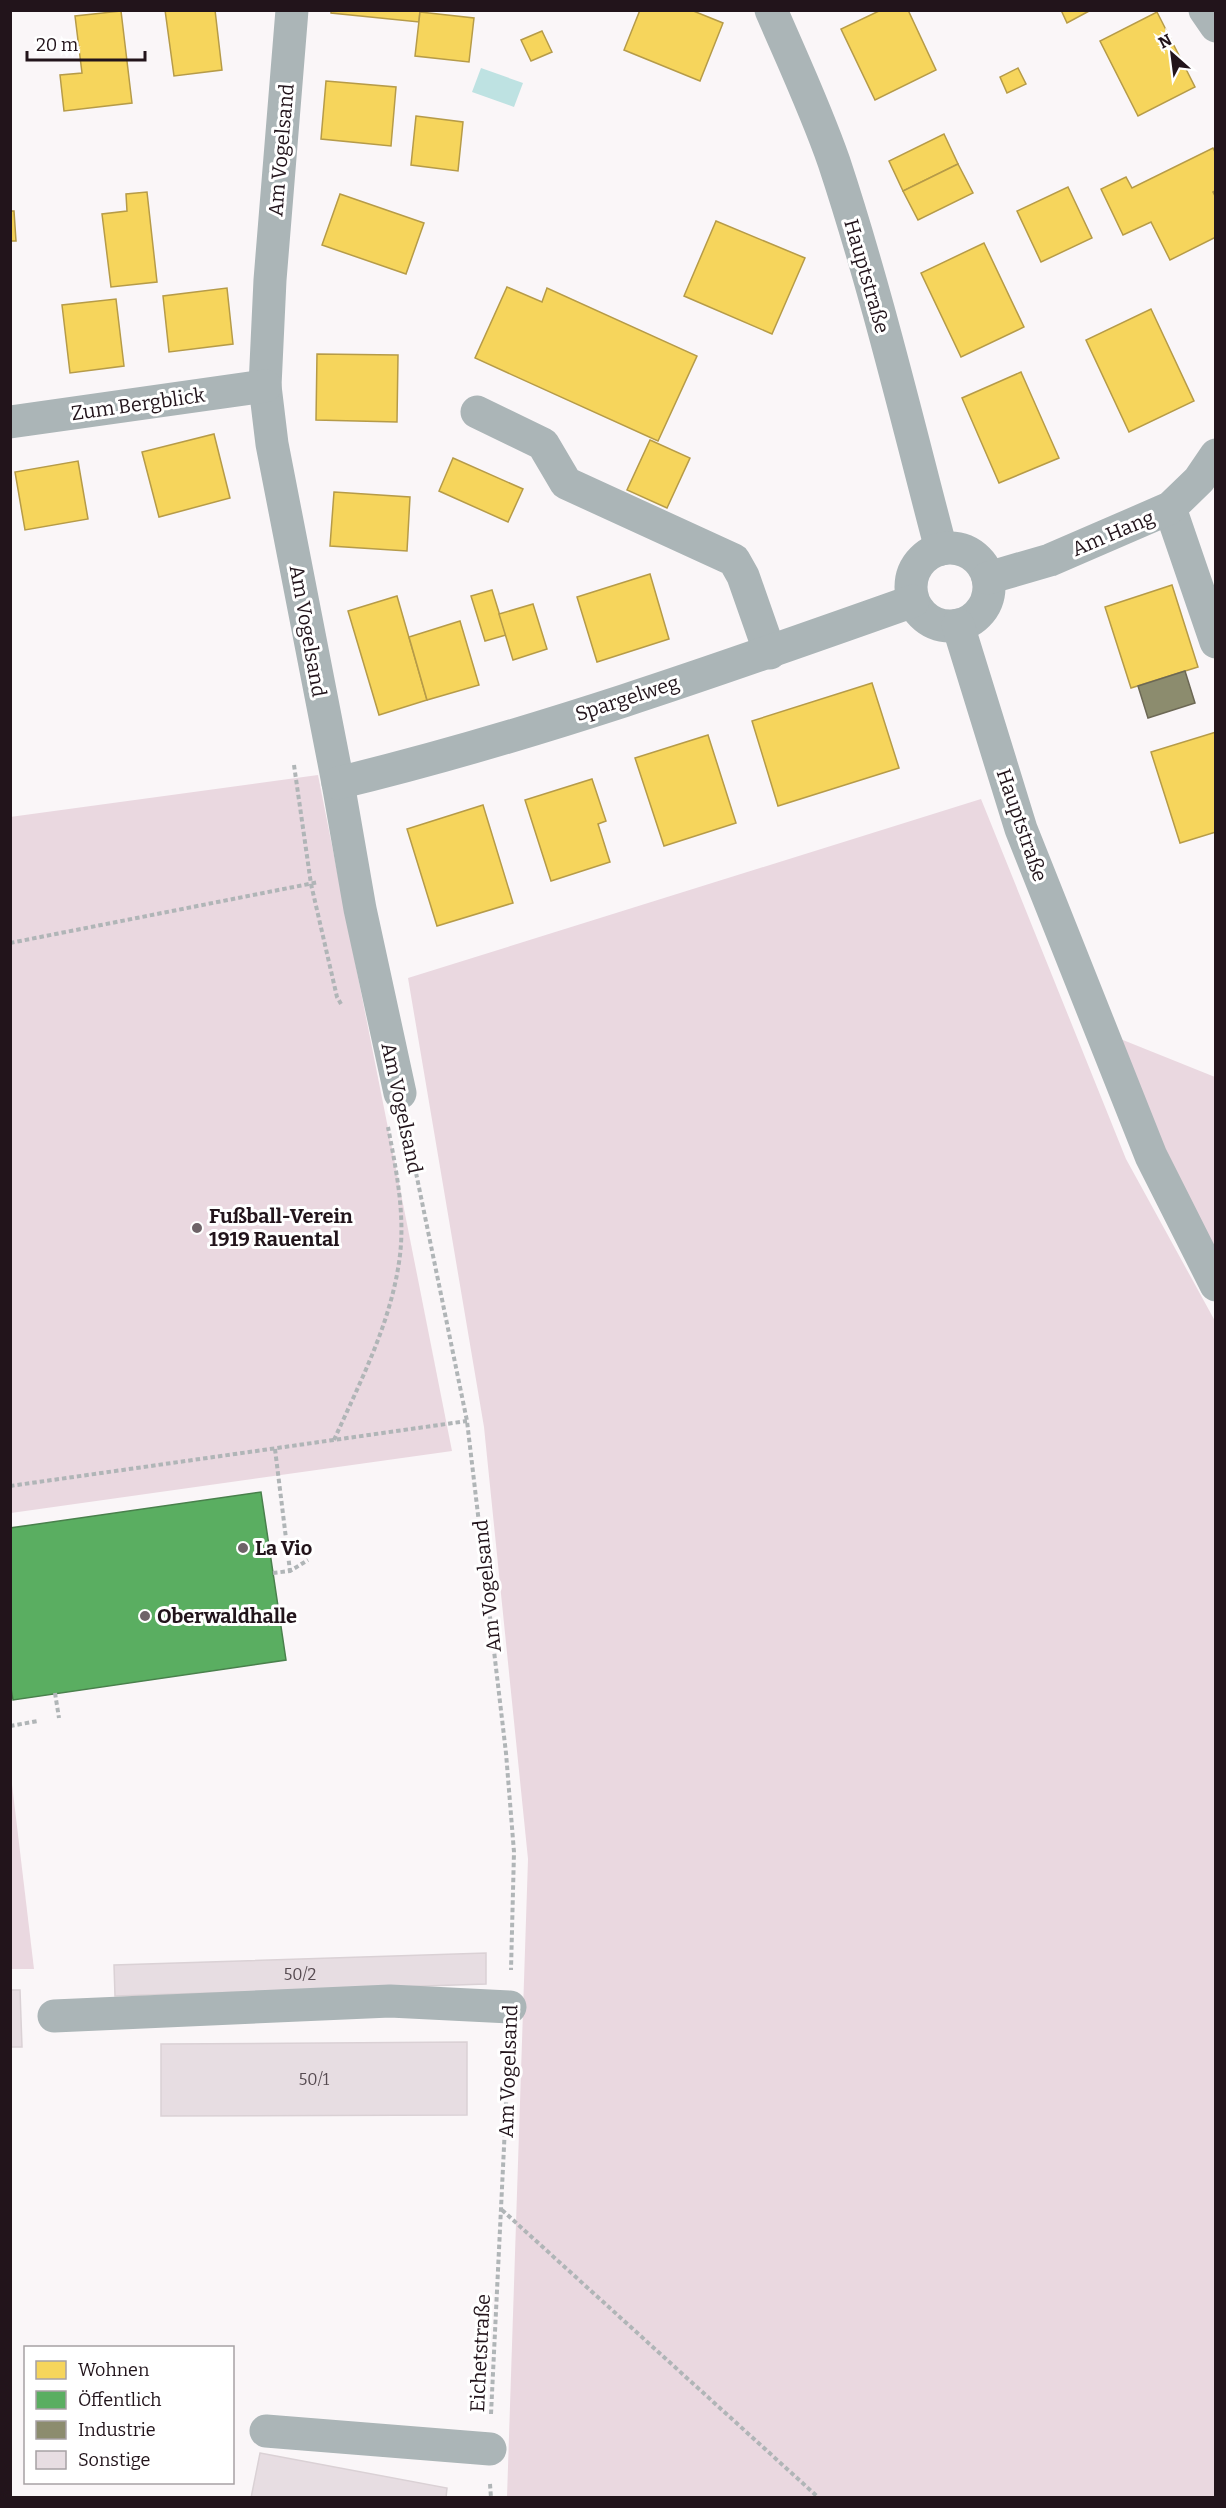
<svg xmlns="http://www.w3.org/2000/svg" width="1226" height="2508" font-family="Bitter,serif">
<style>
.green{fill:#ead8e0}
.water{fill:#bee2e2}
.homes{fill:#f6d55c;stroke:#b69b48;stroke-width:1.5}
.public{fill:#5aae61;stroke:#49804c;stroke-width:1.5}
.industry{fill:#8c8c6e;stroke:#6c6855;stroke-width:1.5}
.building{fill:#e7dde2;stroke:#dad1d5;stroke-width:1.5}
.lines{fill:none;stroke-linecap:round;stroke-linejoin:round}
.path{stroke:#b0b5b7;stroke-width:4;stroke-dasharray:4.5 3;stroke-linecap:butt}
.minor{stroke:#abb5b7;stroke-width:33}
.poi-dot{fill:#6e6368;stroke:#fff;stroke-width:2}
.labels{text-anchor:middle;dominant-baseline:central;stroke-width:6;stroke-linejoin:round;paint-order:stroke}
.number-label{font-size:16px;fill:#564a50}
.street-label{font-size:20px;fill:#22141b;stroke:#fff}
.poi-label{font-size:20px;font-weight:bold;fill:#22141b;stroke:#fff;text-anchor:start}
</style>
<rect width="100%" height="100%" fill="#faf6f8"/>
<g class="green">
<path d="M318,775L452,1451L11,1513L10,817Z"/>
<path d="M981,799L1126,1159L1215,1321V2497H507L528,1859L484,1427L408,978Z"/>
<path d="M1108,1034L1215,1077V1265Z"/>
<path d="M10,1776H11L34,1969H11Z"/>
</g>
<path class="water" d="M481,68L523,83L514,107L472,92Z"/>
<g class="homes">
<path d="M165,10H215L222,70L174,76Z"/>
<path d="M331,10H420L419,22L331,13Z"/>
<path d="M640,10H691L723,23L700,81L624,50Z"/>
<path d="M881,10H908L936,70L875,100L841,29Z"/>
<path d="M1061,10H1091L1067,23Z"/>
<path d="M121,11L132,103L64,111L60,75L82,73L75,16Z"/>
<path d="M420,12L474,18L469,62L415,56Z"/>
<path d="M1157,12L1195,87L1138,116L1100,41Z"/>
<path d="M542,31L552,52L531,61L521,40Z"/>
<path d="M1018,68L1026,84L1007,93L1000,77Z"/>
<path d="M326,81L396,87L391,146L321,139Z"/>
<path d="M416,116L463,122L458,171L411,165Z"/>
<path d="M944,134L958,164L903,191L889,161Z"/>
<path d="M1213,148L1216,154V190L1213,192L1216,198V237L1170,260L1151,222L1123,235L1101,189L1126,177L1132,188Z"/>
<path d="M958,164L973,193L918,220L903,191Z"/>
<path d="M1068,187L1092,238L1041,262L1017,211Z"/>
<path d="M147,192L157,282L111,287L102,214L127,211L126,194Z"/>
<path d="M340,194L424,223L406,274L322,245Z"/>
<path d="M10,211H14L16,241H10Z"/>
<path d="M716,221L805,258L772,334L684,296Z"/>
<path d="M984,243L1024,327L961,357L921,273Z"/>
<path d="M507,287L542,302L547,288L697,356L658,441L475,358Z"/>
<path d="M227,288L233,344L169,352L163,296Z"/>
<path d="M116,299L124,366L70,373L62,305Z"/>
<path d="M1151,309L1194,401L1129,432L1086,340Z"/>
<path d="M317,354L398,355L397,422L316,420Z"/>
<path d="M1021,372L1059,458L999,483L962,398Z"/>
<path d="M214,434L230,498L159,517L142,452Z"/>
<path d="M650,440L690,458L667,508L627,490Z"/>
<path d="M453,458L523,489L508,522L439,491Z"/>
<path d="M78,461L88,519L25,530L15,472Z"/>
<path d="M334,492L410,497L407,551L330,546Z"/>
<path d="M650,574L669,639L597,662L577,597Z"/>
<path d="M1172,585L1198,667L1131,688L1105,607Z"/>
<path d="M492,590L506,635L485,641L471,596Z"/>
<path d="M397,596L427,700L379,715L348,611Z"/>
<path d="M533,604L547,649L513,660L499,614Z"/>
<path d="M460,621L479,685L427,700L409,637Z"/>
<path d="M872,683L899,768L778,806L752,721Z"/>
<path d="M1216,732V832L1180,843L1151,752Z"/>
<path d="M708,735L736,823L664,846L635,758Z"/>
<path d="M592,779L606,821L598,824L610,862L551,881L525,800Z"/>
<path d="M483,805L513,903L437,926L407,829Z"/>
</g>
<path class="public" d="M261,1492L286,1660L13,1700L10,1682V1528Z"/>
<path class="industry" d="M1185,671L1195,703L1148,718L1138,686Z"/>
<g class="building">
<path d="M486,1953V1984L115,1996L114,1965Z"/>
<path d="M10,1990H20L22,2047H10Z"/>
<path d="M467,2042V2115L161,2116V2044Z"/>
<path d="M260,2453L447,2488L446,2498H251Z"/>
</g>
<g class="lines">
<g class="path">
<path d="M294,765L311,884L337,997L341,1004"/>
<path d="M10,943L319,882"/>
<path d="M407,1129L467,1421L506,1753L514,1852L511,1970"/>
<path d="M334,1440C361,1380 392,1321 400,1255C405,1212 396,1169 388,1127"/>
<path d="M275,1449L290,1571"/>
<path d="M10,1486L467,1421"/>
<path d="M273,1573L290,1571L308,1560"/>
<path d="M55,1693L59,1718"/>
<path d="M10,1726L38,1721"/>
<path d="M502,2210L819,2498"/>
<path d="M491,2414L509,2044"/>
<path d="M490,2484L491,2498"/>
</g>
<g class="minor">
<path d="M292,10L270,280L265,386L272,444L338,783L360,909L400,1093"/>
<path d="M771,10C793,61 816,110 834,162C876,289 907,420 941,549"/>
<path d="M1205,10L1216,26"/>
<path d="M477,412L543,444L566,483L734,560L743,576L770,653"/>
<path d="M10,422L265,386"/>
<path d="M1170,508L1216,642"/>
<circle cx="950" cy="587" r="39"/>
<path d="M988,578L1050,560L1170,508L1199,480L1216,455"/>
<path d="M958,625L1021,829L1151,1156L1216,1285"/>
<path d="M338,783C533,736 724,668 913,601"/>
<path d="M54,2016L390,2001L510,2007"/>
<path d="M266,2431L490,2449"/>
</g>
</g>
<g class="poi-dot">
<circle cx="197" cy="1228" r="6"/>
<circle cx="243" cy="1548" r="6"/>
<circle cx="145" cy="1616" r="6"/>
</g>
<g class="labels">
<g class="number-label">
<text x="300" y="1974">50/2</text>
<text x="314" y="2079">50/1</text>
</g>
<g class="street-label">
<text transform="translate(281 150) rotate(-85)">Am Vogelsand</text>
<text transform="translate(867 276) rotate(74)">Hauptstraße</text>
<text transform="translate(138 404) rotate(-8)">Zum Bergblick</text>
<text transform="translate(1113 533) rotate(-23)">Am Hang</text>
<text transform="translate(308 631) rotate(80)">Am Vogelsand</text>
<text transform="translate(627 698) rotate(-18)">Spargelweg</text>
<text transform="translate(1022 825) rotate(71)">Hauptstraße</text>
<text transform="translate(402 1108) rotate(78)">Am Vogelsand</text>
<text transform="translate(487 1586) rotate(-96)">Am Vogelsand</text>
<text transform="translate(508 2071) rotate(-88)">Am Vogelsand</text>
<text transform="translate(480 2353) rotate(-87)">Eichetstraße</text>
</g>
<g class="poi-label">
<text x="209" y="1216">Fußball-Verein<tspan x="209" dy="23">1919 Rauental</tspan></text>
<text x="255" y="1548">La Vio</text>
<text x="157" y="1616">Oberwaldhalle</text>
</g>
</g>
<rect width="1226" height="2508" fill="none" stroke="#22141b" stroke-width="24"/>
<rect x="24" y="2346" width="210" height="138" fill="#ffffff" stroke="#a7a1a4" stroke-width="1.5"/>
<rect x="36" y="2361" width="30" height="18" fill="#f6d55c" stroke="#a7a1a4" stroke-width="1.5"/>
<text x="78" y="2376" font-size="18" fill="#22141b">Wohnen</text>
<rect x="36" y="2391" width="30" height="18" fill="#5aae61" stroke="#a7a1a4" stroke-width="1.5"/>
<text x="78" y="2406" font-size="18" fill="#22141b">Öffentlich</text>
<rect x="36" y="2421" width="30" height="18" fill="#8c8c6e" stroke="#a7a1a4" stroke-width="1.5"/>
<text x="78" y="2436" font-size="18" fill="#22141b">Industrie</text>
<rect x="36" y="2451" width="30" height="18" fill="#e7dde2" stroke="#a7a1a4" stroke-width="1.5"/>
<text x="78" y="2466" font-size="18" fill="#22141b">Sonstige</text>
<g transform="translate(1172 54) rotate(332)" stroke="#ffffff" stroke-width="4.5" paint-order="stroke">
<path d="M0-4.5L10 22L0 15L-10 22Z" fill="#22141b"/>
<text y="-9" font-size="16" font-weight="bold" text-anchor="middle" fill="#22141b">N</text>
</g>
<path d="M27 51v9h118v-9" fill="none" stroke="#22141b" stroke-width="3"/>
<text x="36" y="51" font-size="18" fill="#22141b" stroke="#ffffff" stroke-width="4.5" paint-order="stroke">20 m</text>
</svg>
